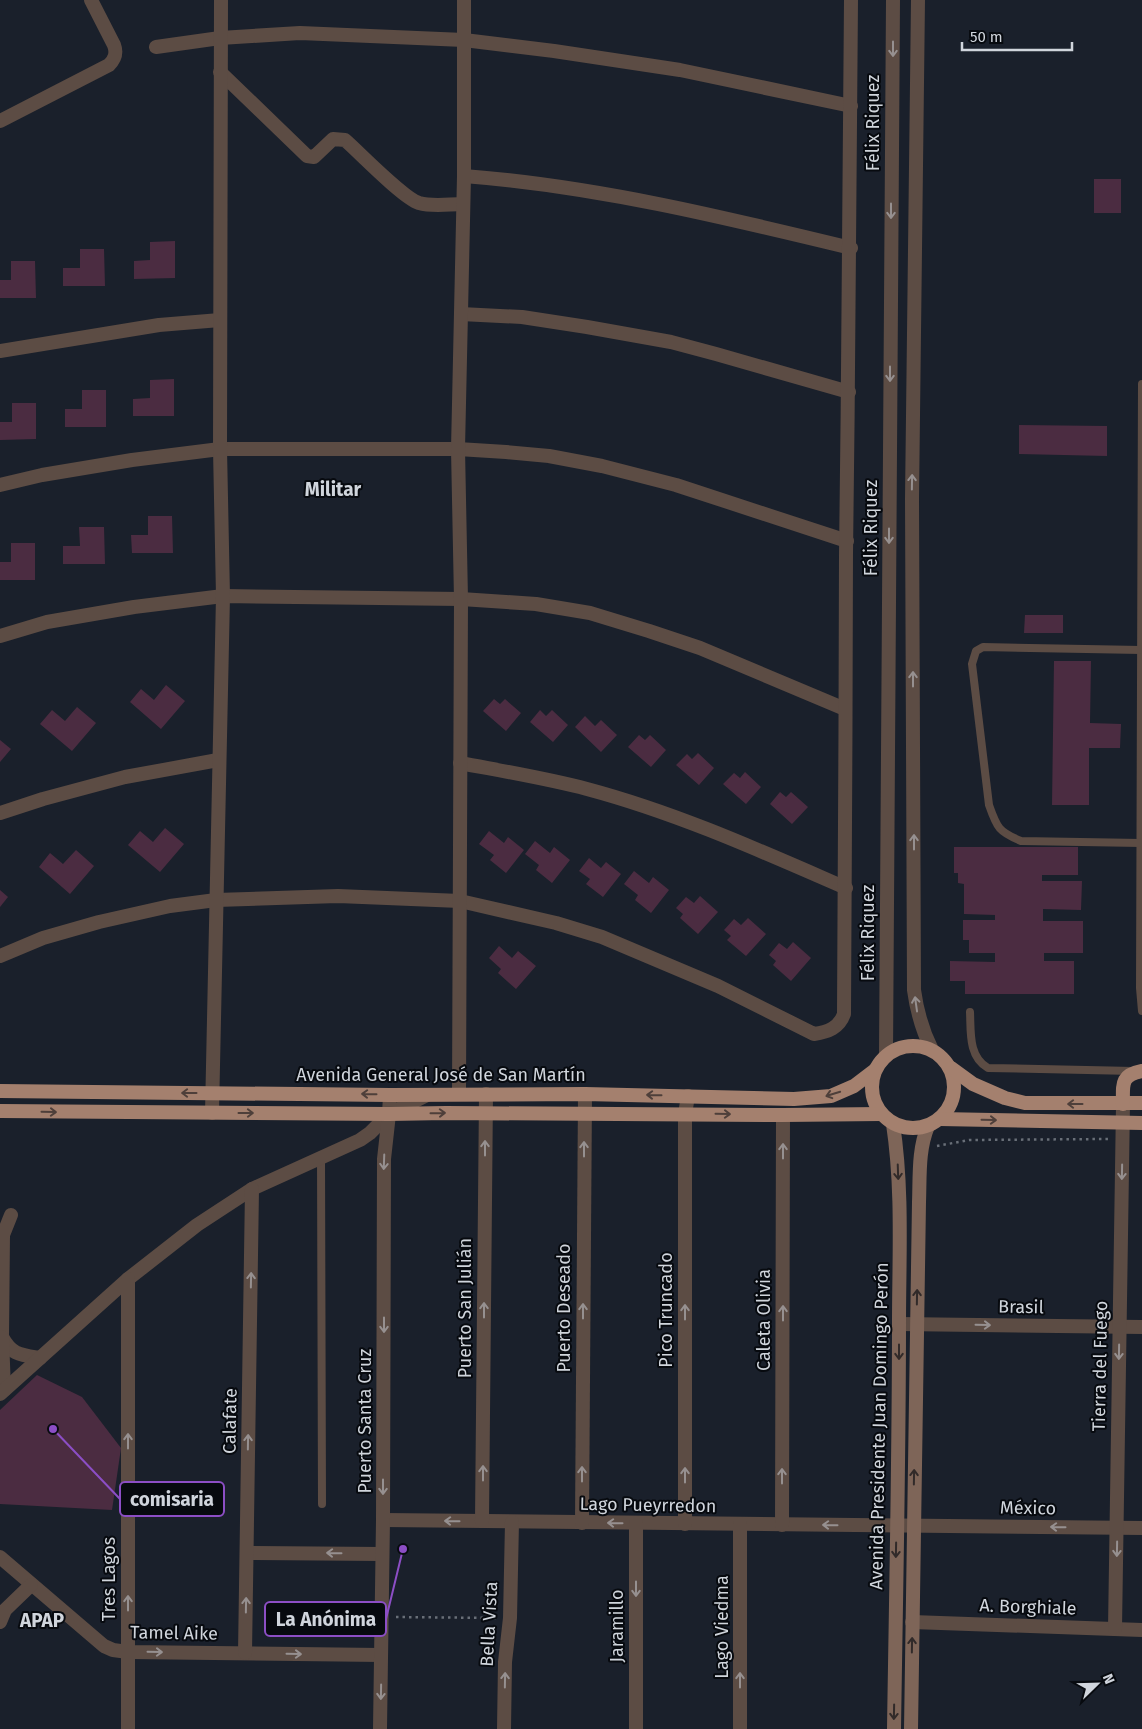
<svg xmlns="http://www.w3.org/2000/svg" width="1142" height="1729" font-family="'Fira Sans',sans-serif">
<style>
.building{fill:#4b2c41}
.lines{fill:none;stroke-linecap:round;stroke-linejoin:round}
.path{stroke:#696f78;stroke-width:2.5;stroke-dasharray:2.5 4;stroke-linecap:butt}
.service{stroke:#5c4c44;stroke-width:8}
.minor{stroke:#5c4c44;stroke-width:14}
.tertiary{stroke:#5c4c44;stroke-width:14}
.secondary{stroke:#7e6558;stroke-width:14}
.trunk{stroke:#a4806e;stroke-width:14}
.oneway{stroke:#969090}
.oneway2{stroke:#4e3f3a}
.oneway3{stroke:#312a29}
.labels{text-anchor:middle;dominant-baseline:central;stroke-width:4;stroke-linejoin:round;paint-order:stroke}
.street-label{font-size:18px;fill:#d0d5dc;stroke:#070a0f}
.neighbourhood-label{font-size:19px;font-weight:bold;fill:#d0d5dc;stroke:#070a0f}
.leader{fill:none;stroke:#8c4ec5;stroke-width:2}
.callout-dot{fill:#8c4ec5;stroke:#070a0f;stroke-width:2}
.callout{fill:#070a0f;stroke:#8c4ec5;stroke-width:2}
.callout-label{font-size:19px;text-anchor:middle;font-weight:bold;fill:#d0d5dc}
</style>
<rect width="100%" height="100%" fill="#1a202b"/>
<g class="building">
<rect x="1094" y="179" width="27" height="34"/>
<path d="M175,241V278L134,279V261L150,260V242Z"/>
<path d="M80,249H104L105,286H63V268H80Z"/>
<path d="M11,261H35L36,298H0V280H11Z"/>
<path d="M174,379V416H133V399L150,398V380Z"/>
<path d="M82,390H106V427H65V409H82Z"/>
<path d="M12,403H36V439L0,440V422H12Z"/>
<path d="M1019,425L1107,426V456L1019,454Z"/>
<path d="M148,516H172L173,553H132L131,535H148Z"/>
<path d="M79,527H104L105,564H63V546H80Z"/>
<path d="M11,543H35V580H0V562H11Z"/>
<path d="M1025,615H1063V633H1024Z"/>
<path d="M1054,661H1091L1090,723L1121,724L1120,748H1089V805H1052Z"/>
<path d="M166,685L185,701L161,729L130,702L141,689L154,700Z"/>
<path d="M494,699L500,704L505,699L521,713L506,731L483,711Z"/>
<path d="M77,707L96,723L72,751L40,724L52,710L65,721Z"/>
<path d="M540,710L546,716L552,710L568,725L553,742L530,722Z"/>
<path d="M585,716L595,726L601,720L617,735L601,752L575,727Z"/>
<path d="M639,735L645,740L650,735L666,750L651,767L628,747Z"/>
<path d="M0,740L11,749L0,762Z"/>
<path d="M698,753L714,768L699,785L676,765L687,754L692,759Z"/>
<path d="M745,772L761,787L746,804L723,784L734,773L740,778Z"/>
<path d="M780,792L786,797L791,792L808,807L792,824L770,804Z"/>
<path d="M165,828L184,844L160,872L128,845L140,831L153,842Z"/>
<path d="M489,831L504,843L508,837L524,850L506,873L490,860L494,855L479,844Z"/>
<path d="M535,841L550,853L554,847L570,860L552,883L536,870L539,865L525,854Z"/>
<path d="M954,847H1078V875H1042V881H1082L1081,910L1043,909V921H1083V953H1044V961H1074V994H965V981H950V961L995,962V953H969V940H963V920H995V915L964,914V884L958,883V873H954Z"/>
<path d="M76,850L94,866L70,894L39,867L50,853L63,864Z"/>
<path d="M589,858L601,868L606,862L621,874L603,897L586,884L590,879L579,871Z"/>
<path d="M634,871L649,883L653,877L669,890L651,913L635,900L638,895L624,884Z"/>
<path d="M0,890L8,897L0,907Z"/>
<path d="M700,896L718,912L698,934L680,918L683,914L676,908L686,897L694,903Z"/>
<path d="M748,918L766,934L746,956L727,940L731,936L724,930L734,919L741,925Z"/>
<path d="M793,942L811,958L791,981L773,965L776,961L769,955L779,943L787,949Z"/>
<path d="M499,946L512,958L518,951L536,966L516,989L498,973L501,969L489,958Z"/>
<path d="M37,1375L82,1397L121,1448L112,1510L0,1504V1410Z"/>
</g>
<g class="lines">
<g class="path">
<path d="M937,1146L969,1140L1108,1139"/>
<path d="M396,1617L498,1618"/>
</g>
<g class="service">
<path d="M1142,384L1140,988L1142,1011"/>
<path d="M1141,843L1021,841C999,832 997,828 989,805L972,664L976,651L983,647L1141,650"/>
<path d="M970,1012C971,1031 968,1057 988,1068L1134,1071"/>
<path d="M321,1157L322,1504"/>
</g>
<g class="minor">
<path d="M156,47L220,38L300,33L464,40L554,51L680,70L851,106"/>
<path d="M220,72L307,156L314,157L333,139L345,140C360,153 403,198 419,203C433,207 449,204 463,204"/>
<path d="M0,121L109,65C115,59 117,53 114,45L91,0"/>
<path d="M464,176C595,186 723,217 851,248"/>
<path d="M461,314L522,317L587,327L671,342L716,354L849,392"/>
<path d="M0,351L159,325L220,320"/>
<path d="M0,485L42,475L132,460L220,449H458L506,452L549,456L602,466L676,485L847,541"/>
<path d="M0,636L47,622L134,607L223,596L461,599L536,604L590,613L649,631L700,648L845,709"/>
<path d="M460,763C502,771 545,778 587,789C677,813 761,851 846,888"/>
<path d="M0,813L43,799L125,777L218,760"/>
<path d="M0,956L43,938L99,922L170,906L216,900L338,896L460,901L556,923L602,937L718,986L814,1034C828,1032 839,1028 844,1014C846,861 845,708 846,555C848,370 851,185 851,0"/>
<path d="M459,1094L461,599L458,449L464,176V0"/>
<path d="M212,1113L223,596L220,449L221,0"/>
<path d="M11,1215L3,1235L2,1337C12,1355 20,1355 40,1358"/>
<path d="M899,1324L1142,1327"/>
<path d="M2,1337L4,1390"/>
<path d="M0,1394L128,1279L197,1225L252,1189L360,1140L370,1133L389,1114L427,1095"/>
<path d="M383,1520L1142,1528"/>
<path d="M482,1521L486,1094"/>
<path d="M582,1523L585,1094"/>
<path d="M685,1524V1114L688,1096"/>
<path d="M740,1524V1729"/>
<path d="M782,1525L783,1115"/>
<path d="M247,1553L382,1554"/>
<path d="M0,1557L104,1646L113,1650L128,1652L381,1655"/>
<path d="M0,1622L5,1610L31,1585"/>
<path d="M912,1622L1142,1630"/>
<path d="M1115,1629L1123,1104"/>
<path d="M245,1653L252,1189"/>
<path d="M128,1729V1279"/>
<path d="M380,1729L383,1520L384,1159L389,1114L390,1095"/>
<path d="M504,1729L505,1662L510,1618L512,1522"/>
<path d="M636,1729V1523"/>
</g>
<g class="tertiary">
<path d="M918,0L912,499L914,990C917,1012 922,1030 932,1050"/>
<path d="M886,1055L893,0"/>
</g>
<g class="secondary">
<path d="M893,1124C903,1190 899,1257 899,1324C899,1459 896,1594 894,1729"/>
<path d="M911,1729L919,1202C920,1176 918,1150 928,1126"/>
</g>
<g class="trunk">
<circle cx="913" cy="1087" r="41"/>
<path d="M951,1068L973,1084L1005,1098L1025,1103H1142"/>
<path d="M0,1091L390,1095L585,1094L794,1099L831,1096L854,1086L875,1070"/>
<path d="M1123,1104C1123,1085 1120,1075 1142,1071"/>
<path d="M0,1111L389,1114L446,1113L783,1115L881,1114"/>
<path d="M940,1119L1142,1123"/>
</g>
</g>
<defs><path id="oneway-shaft" d="M-6 0H5M1.5-3L5.5 0L1.5 3" fill="none" stroke-width="1.6" stroke-linecap="round" stroke-linejoin="round" transform="scale(1.25)"/></defs>
<g class="oneway">
<use href="#oneway-shaft" transform="translate(893 49) rotate(90)"/>
<use href="#oneway-shaft" transform="translate(891 211) rotate(90)"/>
<use href="#oneway-shaft" transform="translate(890 374) rotate(90)"/>
<use href="#oneway-shaft" transform="translate(912 482) rotate(-89)"/>
<use href="#oneway-shaft" transform="translate(889 536) rotate(90)"/>
<use href="#oneway-shaft" transform="translate(913 679) rotate(-90)"/>
<use href="#oneway-shaft" transform="translate(914 842) rotate(-90)"/>
<use href="#oneway-shaft" transform="translate(916 1004) rotate(-98)"/>
<use href="#oneway-shaft" transform="translate(485 1148) rotate(-90)"/>
<use href="#oneway-shaft" transform="translate(584 1149) rotate(-90)"/>
<use href="#oneway-shaft" transform="translate(783 1151) rotate(-90)"/>
<use href="#oneway-shaft" transform="translate(384 1162) rotate(92)"/>
<use href="#oneway-shaft" transform="translate(1122 1172) rotate(91)"/>
<use href="#oneway-shaft" transform="translate(251 1280) rotate(-89)"/>
<use href="#oneway-shaft" transform="translate(484 1310) rotate(-90)"/>
<use href="#oneway-shaft" transform="translate(583 1311) rotate(-90)"/>
<use href="#oneway-shaft" transform="translate(685 1312) rotate(-90)"/>
<use href="#oneway-shaft" transform="translate(783 1313) rotate(-90)"/>
<use href="#oneway-shaft" transform="translate(384 1325) rotate(90)"/>
<use href="#oneway-shaft" transform="translate(983 1325) rotate(1)"/>
<use href="#oneway-shaft" transform="translate(1119 1352) rotate(91)"/>
<use href="#oneway-shaft" transform="translate(128 1441) rotate(-90)"/>
<use href="#oneway-shaft" transform="translate(248 1442) rotate(-89)"/>
<use href="#oneway-shaft" transform="translate(483 1473) rotate(-90)"/>
<use href="#oneway-shaft" transform="translate(582 1474) rotate(-90)"/>
<use href="#oneway-shaft" transform="translate(685 1475) rotate(-90)"/>
<use href="#oneway-shaft" transform="translate(782 1476) rotate(-90)"/>
<use href="#oneway-shaft" transform="translate(383 1487) rotate(90)"/>
<use href="#oneway-shaft" transform="translate(452 1521) rotate(-179)"/>
<use href="#oneway-shaft" transform="translate(615 1523) rotate(-179)"/>
<use href="#oneway-shaft" transform="translate(830 1525) rotate(-179)"/>
<use href="#oneway-shaft" transform="translate(1058 1527) rotate(-179)"/>
<use href="#oneway-shaft" transform="translate(1117 1549) rotate(91)"/>
<use href="#oneway-shaft" transform="translate(334 1553) rotate(-179)"/>
<use href="#oneway-shaft" transform="translate(636 1589) rotate(90)"/>
<use href="#oneway-shaft" transform="translate(128 1603) rotate(-90)"/>
<use href="#oneway-shaft" transform="translate(246 1605) rotate(-89)"/>
<use href="#oneway-shaft" transform="translate(155 1652) rotate(1)"/>
<use href="#oneway-shaft" transform="translate(294 1654) rotate(1)"/>
<use href="#oneway-shaft" transform="translate(505 1680) rotate(-89)"/>
<use href="#oneway-shaft" transform="translate(740 1680) rotate(-90)"/>
<use href="#oneway-shaft" transform="translate(381 1692) rotate(91)"/>
</g>
<g class="oneway2">
<use href="#oneway-shaft" transform="translate(189 1093) rotate(-180)"/>
<use href="#oneway-shaft" transform="translate(369 1094) rotate(-179)"/>
<use href="#oneway-shaft" transform="translate(833 1094) rotate(163)"/>
<use href="#oneway-shaft" transform="translate(654 1095) rotate(-179)"/>
<use href="#oneway-shaft" transform="translate(1075 1104) rotate(180)"/>
<use href="#oneway-shaft" transform="translate(49 1112) rotate(1)"/>
<use href="#oneway-shaft" transform="translate(246 1113)"/>
<use href="#oneway-shaft" transform="translate(438 1113) rotate(-1)"/>
<use href="#oneway-shaft" transform="translate(723 1114) rotate(1)"/>
<use href="#oneway-shaft" transform="translate(989 1120) rotate(1)"/>
</g>
<g class="oneway3">
<use href="#oneway-shaft" transform="translate(898 1172) rotate(88)"/>
<use href="#oneway-shaft" transform="translate(917 1297) rotate(-89)"/>
<use href="#oneway-shaft" transform="translate(899 1352) rotate(90)"/>
<use href="#oneway-shaft" transform="translate(914 1477) rotate(-89)"/>
<use href="#oneway-shaft" transform="translate(896 1550) rotate(91)"/>
<use href="#oneway-shaft" transform="translate(912 1645) rotate(-89)"/>
<use href="#oneway-shaft" transform="translate(894 1712) rotate(91)"/>
</g>
<g class="labels">
<g class="street-label">
<text transform="translate(873 123) rotate(-90)">Félix Riquez</text>
<text transform="translate(871 528) rotate(-90)">Félix Riquez</text>
<text transform="translate(868 933) rotate(-90)">Félix Riquez</text>
<text x="441" y="1075">Avenida General José de San Martín</text>
<text transform="translate(1021 1307) rotate(1)">Brasil</text>
<text transform="translate(465 1308) rotate(-90)">Puerto San Julián</text>
<text transform="translate(564 1308) rotate(-90)">Puerto Deseado</text>
<text transform="translate(666 1310) rotate(-90)">Pico Truncado</text>
<text transform="translate(764 1320) rotate(-90)">Caleta Olivia</text>
<text transform="translate(1100 1366) rotate(-89)">Tierra del Fuego</text>
<text transform="translate(230 1421) rotate(-89)">Calafate</text>
<text transform="translate(365 1421) rotate(-90)">Puerto Santa Cruz</text>
<text transform="translate(879 1426) rotate(-89)">Avenida Presidente Juan Domingo Perón</text>
<text transform="translate(648 1505) rotate(1)">Lago Pueyrredon</text>
<text transform="translate(1028 1508) rotate(1)">México</text>
<text transform="translate(109 1579) rotate(-90)">Tres Lagos</text>
<text transform="translate(1028 1607) rotate(2)">A. Borghiale</text>
<text transform="translate(489 1624) rotate(-87)">Bella Vista</text>
<text transform="translate(617 1626) rotate(-90)">Jaramillo</text>
<text transform="translate(722 1627) rotate(-90)">Lago Viedma</text>
<text transform="translate(174 1633) rotate(1)">Tamel Aike</text>
</g>
<g class="neighbourhood-label">
<text x="333" y="489">Militar</text>
<text x="42" y="1620">APAP</text>
</g>
</g>
<path class="leader" d="M53 1429L120 1499M403 1549L386 1619"/>
<g class="callout-dot">
<circle cx="53" cy="1429" r="5"/>
<circle cx="403" cy="1549" r="5"/>
</g>
<g class="callout">
<rect x="120" y="1482" width="104" height="34" rx="5"/>
<rect x="265" y="1602" width="121" height="34" rx="5"/>
</g>
<g class="callout-label">
<text x="172" y="1506">comisaria</text>
<text x="326" y="1626">La Anónima</text>
</g>
<g transform="translate(1097 1684) rotate(67)" stroke="#070a0f" stroke-width="4" paint-order="stroke">
<path d="M0-4L9 19L0 12L-9 19Z" fill="#d0d5dc"/>
<text y="-8" font-size="14" font-weight="bold" text-anchor="middle" fill="#d0d5dc">N</text>
</g>
<path d="M962 42v8h110v-8" fill="none" stroke="#d0d5dc" stroke-width="2.5"/>
<text x="970" y="42" font-size="15" fill="#d0d5dc" stroke="#070a0f" stroke-width="4" paint-order="stroke">50 m</text>
</svg>
